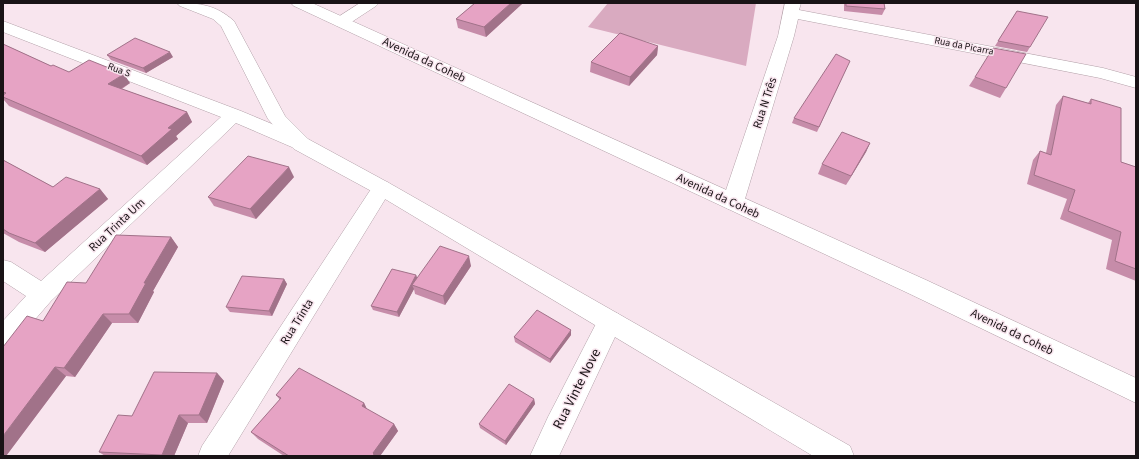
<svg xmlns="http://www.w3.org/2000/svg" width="1139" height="459" font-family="'Source Sans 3',sans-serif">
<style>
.green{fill:#d9aac0}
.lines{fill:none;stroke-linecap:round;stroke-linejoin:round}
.minor-casing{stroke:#b3a1a9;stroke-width:1}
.major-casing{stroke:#b3a1a9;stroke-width:1}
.minor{fill:#fff;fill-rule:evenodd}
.major{fill:#fff;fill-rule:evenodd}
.wall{fill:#c68ca9}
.shaded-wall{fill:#a17289}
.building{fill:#e6a3c4;stroke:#a17289}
.labels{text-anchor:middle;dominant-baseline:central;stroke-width:3;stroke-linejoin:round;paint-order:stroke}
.far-street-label{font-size:10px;fill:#191316;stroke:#f8e5ee}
.street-label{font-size:12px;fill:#191316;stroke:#f8e5ee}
.near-street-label{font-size:14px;fill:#191316;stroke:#f8e5ee}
</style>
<rect width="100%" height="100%" fill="#f8e5ee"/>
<path class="green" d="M608,3H756L746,66L588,27Z"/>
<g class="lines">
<defs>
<g id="minor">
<path d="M360,3H379L376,6L347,25L341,27L335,25L333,22L335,19Z"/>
<path d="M785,3H801L799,10L1103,68L1136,77V88L1100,78L798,19L794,36L744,202L740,208L733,210L726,208L722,202L778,36Z"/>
<path d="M3,21L241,111L308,139L311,144L308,149L301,151L236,123L51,301L12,346L3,349V321L26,296L3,281V260L11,262L41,281L221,117L3,32Z"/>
<path d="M382,180L389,183L392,188L228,456H198L202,446L375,183Z"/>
<path d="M610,311L619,314L622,322L559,456H530L548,417L601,314Z"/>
</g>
<g id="major">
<path d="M177,3C200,3 216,5 234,21L285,116L308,139L389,183L850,446L854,456H813L375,193L294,149L268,119L221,26L213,19L180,6Z"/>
<path d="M291,3H312L926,280L1136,378V403L910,294L294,6Z"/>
</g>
</defs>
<use href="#minor" class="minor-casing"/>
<use href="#major" class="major-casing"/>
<use href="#minor" class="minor"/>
<use href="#major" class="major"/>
</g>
<g class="wall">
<path d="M475,3H523L486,37L458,28L456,19Z"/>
<path d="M844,3H884L885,9L882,15L844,11Z"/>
<path d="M1017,11L1030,47L1027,52L995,46Z"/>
<path d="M3,44L51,66L69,72L130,83L122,89L187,112L192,122L176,136L178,139L147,165L9,106L3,99Z"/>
<path d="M658,46L657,55L629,86L590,72L591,62Z"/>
<path d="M107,55L173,57L146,73L111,60Z"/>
<path d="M847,67L817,132L792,123L794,118Z"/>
<path d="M975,77L1006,88L1000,98L969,86Z"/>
<path d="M1063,96L1088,103L1091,99L1121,162L1136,167V281L1106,269L1112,240L1060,219L1067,199L1027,184L1033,160L1040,151L1046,153L1056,105Z"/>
<path d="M870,143L866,152L846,185L818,174L822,164Z"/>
<path d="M3,160L53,187L100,189L108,199L45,252L19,242L3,233Z"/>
<path d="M294,177L256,219L214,206L208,197Z"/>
<path d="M171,237L178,247L153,291L154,292L138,323H112L75,377L66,376L6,456H3L43,321L86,283Z"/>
<path d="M471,266L445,305L415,294L414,289L399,317L373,310L371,306L416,275L417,278Z"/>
<path d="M284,279L287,284L272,316L230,312L226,307Z"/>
<path d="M571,335L550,363L515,342L514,337Z"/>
<path d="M217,373L224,381L207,423H188L174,456H105L99,452L132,416Z"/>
<path d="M276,395L364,403L367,410L394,424L398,431L380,456H284L258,439L251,432L280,400Z"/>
<path d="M534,399L535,404L506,445L480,428L479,424Z"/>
</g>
<g class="shaded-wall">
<path d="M511,3H523L486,37L484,27Z"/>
<path d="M658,46L657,55L629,86L630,77Z"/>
<path d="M170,52L173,57L146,73L143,68Z"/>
<path d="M124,74L130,83L114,93L108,84Z"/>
<path d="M187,112L192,122L176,136L178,139L147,165L141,156L168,128Z"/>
<path d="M870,143L866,152L846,185L851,176Z"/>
<path d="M289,167L294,177L256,219L250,209Z"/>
<path d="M100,189L108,199L45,252L35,243Z"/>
<path d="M171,237L178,247L153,291L154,292L138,323L129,314L144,283Z"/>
<path d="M469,256L471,266L445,305L443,296Z"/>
<path d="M416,275L418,280L412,285L414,289L399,317L397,312Z"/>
<path d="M284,279L287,284L272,316L269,311Z"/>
<path d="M103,314L112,323L75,377L64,368Z"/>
<path d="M571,330V335L550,363V359Z"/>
<path d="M55,367L66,376L6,456H3V436Z"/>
<path d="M217,373L224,381L207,423L199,415Z"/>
<path d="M534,399L535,404L506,445L505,441Z"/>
<path d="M364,403L368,411L362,406Z"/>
<path d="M179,415L188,423L174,456H164L162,455Z"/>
<path d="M394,424L398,431L380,456H373V453Z"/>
</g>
<g class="building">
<path d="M475,3H511L484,27L456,19Z"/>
<path d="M846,3H884L885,9L846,6Z"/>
<path d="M1017,11L1048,17L1030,47L998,41Z"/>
<path d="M620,33L658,46L630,77L591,62Z"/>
<path d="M135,38L170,52L143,68L107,55Z"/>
<path d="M3,44L51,66L53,65L69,72L89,60L124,74L108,84L187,112L168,128L172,129L141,156L3,97V95L6,93L3,92Z"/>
<path d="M993,48L1026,54L1006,88L975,77Z"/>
<path d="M836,54L850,61L819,127L794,118Z"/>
<path d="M1063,96L1091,104V99L1121,108V162L1136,167V269L1115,261L1121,232L1068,211L1075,190L1034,175L1040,151L1051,155Z"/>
<path d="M842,132L870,143L851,176L822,164Z"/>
<path d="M248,156L289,167L250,209L208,197Z"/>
<path d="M3,160L53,187L66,177L100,189L35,243L9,233L3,229Z"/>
<path d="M116,235L171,237L144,283H146L129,314H103L64,368L55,367L3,436V347L27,316L43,321L67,282L86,283Z"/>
<path d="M440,246L469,256L443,296L412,285Z"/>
<path d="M392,269L416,275L397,312L371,306Z"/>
<path d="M242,276L284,279L269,311L226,307Z"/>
<path d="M537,310L571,330L550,359L514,337Z"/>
<path d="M299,368L364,403L362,406L394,424L373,453L374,454L373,456H289L251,432L281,398L276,395Z"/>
<path d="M154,372L217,373L199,415H179L162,455L99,452L118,415L132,416Z"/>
<path d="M509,384L534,399L505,441L479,424Z"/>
</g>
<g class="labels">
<g class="far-street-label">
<text transform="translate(964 46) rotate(11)">Rua da Picarra</text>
<text transform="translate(119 70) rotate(21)">Rua S</text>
</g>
<g class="street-label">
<text transform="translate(424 60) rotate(25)">Avenida da Coheb</text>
<text transform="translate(765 103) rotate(-72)">Rua N Três</text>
<text transform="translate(718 196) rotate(25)">Avenida da Coheb</text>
<text transform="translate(117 225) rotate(-43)">Rua Trinta Um</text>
<text transform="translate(297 322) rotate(-58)">Rua Trinta</text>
<text transform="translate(1012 332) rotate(26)">Avenida da Coheb</text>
</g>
<g class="near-street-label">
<text transform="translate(577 389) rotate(-63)">Rua Vinte Nove</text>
</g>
</g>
<rect width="1139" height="459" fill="none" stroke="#191316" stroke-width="8"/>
</svg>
